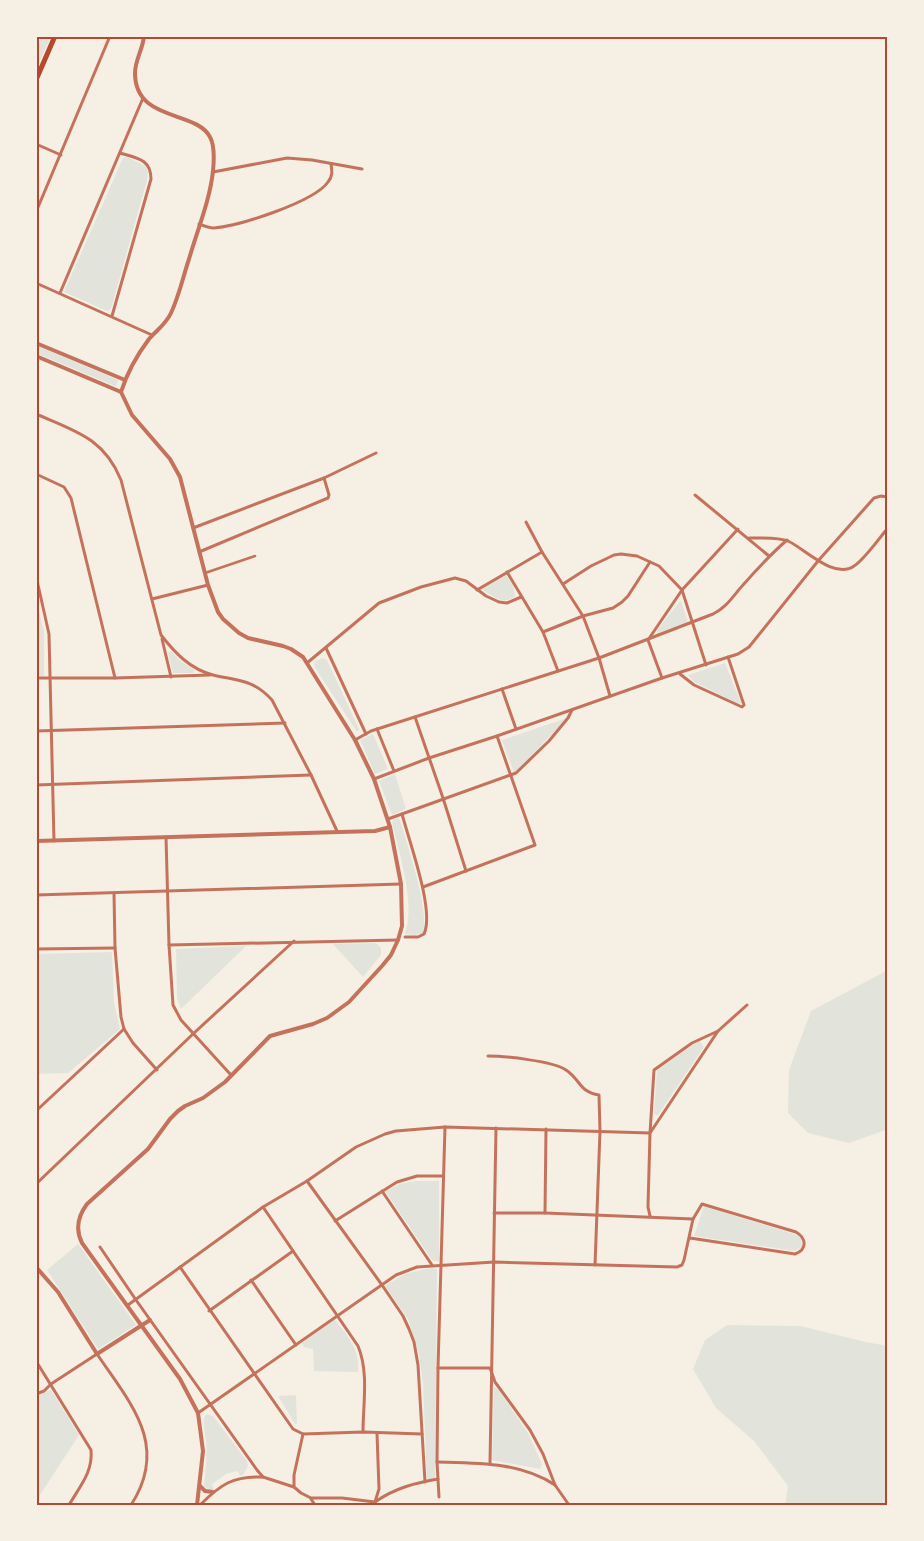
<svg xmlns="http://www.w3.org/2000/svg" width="924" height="1541" font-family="'Zilla Slab',serif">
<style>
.green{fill:#e2e4dc}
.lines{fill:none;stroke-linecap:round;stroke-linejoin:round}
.pedestrian{stroke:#c5725c;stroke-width:2.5}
.minor{stroke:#c5725c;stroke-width:3}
.tertiary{stroke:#c5725c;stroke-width:4}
.primary{stroke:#b5482f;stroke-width:5}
.neatline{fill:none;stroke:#b5482f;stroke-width:2}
</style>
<rect width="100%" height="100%" fill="#f6efe4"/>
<g class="green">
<path d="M42,36H51L36,70V49Z"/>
<path d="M127,157L145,166L148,172L147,180L111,309L107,311L64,292L123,158Z"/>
<path d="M36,345L118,380L117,385L115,386L36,353Z"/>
<path d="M506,575L513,585L515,596C504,606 492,596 482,589Z"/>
<path d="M681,600L688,623L657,634V630Z"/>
<path d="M36,601L44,631V676H36Z"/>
<path d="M171,651L182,662L195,670L193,673H173L168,653Z"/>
<path d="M323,658L327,660L359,729L357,732L314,666L315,661Z"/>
<path d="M725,663L741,703L739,704L694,682L688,675Z"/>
<path d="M567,718L517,771L514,773L502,740Z"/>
<path d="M373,734L388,769L375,774L360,740Z"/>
<path d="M395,774L406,809L392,815L379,781Z"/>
<path d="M398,818L400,820C407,844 430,911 423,933L415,935L405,934C416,905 399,853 392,822L394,819Z"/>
<path d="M376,943L381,948V955L363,977L333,944Z"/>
<path d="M246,946L181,1009L177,998L176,949Z"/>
<path d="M112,952L114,1003L120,1029L68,1073L36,1074V954Z"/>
<path d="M888,970V1129L849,1143L808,1133L788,1113L789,1070L811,1011Z"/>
<path d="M699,1041L704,1047L658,1115L654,1114L657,1070Z"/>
<path d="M416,1181H439V1261H433L385,1191L400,1184Z"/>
<path d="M704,1206L797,1235L801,1238L802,1246L795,1251L694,1236Z"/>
<path d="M78,1244L136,1325L98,1349L47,1270Z"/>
<path d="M431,1268L437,1269L435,1480L427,1481L423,1385L419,1354L408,1319L385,1286L407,1273Z"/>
<path d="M334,1319C348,1336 360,1349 358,1372L314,1371L313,1349L304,1347L302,1343Z"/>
<path d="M727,1325L800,1326L866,1342L888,1346V1505H785L788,1486L754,1441L716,1408L693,1369L705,1340Z"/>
<path d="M494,1387L498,1389L528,1433L542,1464L540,1469L492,1460Z"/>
<path d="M51,1390L79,1435L36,1501V1396Z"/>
<path d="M296,1395L297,1424H295L278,1396Z"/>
<path d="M206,1414L213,1416L247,1461L248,1466L243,1475L240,1476L238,1471L226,1474L212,1484L214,1489L209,1491L204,1485C206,1467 208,1451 205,1433C204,1426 202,1421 206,1414Z"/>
</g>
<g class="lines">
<path class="pedestrian" d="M205,573L255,556"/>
<g class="minor">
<path d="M36,144L61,155"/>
<path d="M213,172L287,158L312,160L362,169"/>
<path d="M36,212L110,36"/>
<path d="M199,224C204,226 210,228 214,228C239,226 314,202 328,182C333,176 332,171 331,164"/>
<path d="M36,283L152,335"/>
<path d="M60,293L143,98"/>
<path d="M112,316L151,179C151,159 137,158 120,153"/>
<path d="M36,414C75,431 104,438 121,480L161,635C175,653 190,669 213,675C238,681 253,679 272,700L311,775L337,831"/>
<path d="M36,474L64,487L71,498L115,678"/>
<path d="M695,495L769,556"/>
<path d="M526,522L542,552L583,616L599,658L610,696"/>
<path d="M193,528L324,478L376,453"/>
<path d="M749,538C759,538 779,537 788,541C804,548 834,580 854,566C865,559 879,538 888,528"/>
<path d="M199,552L328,498L329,495L324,478"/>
<path d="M507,572L543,632L558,671"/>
<path d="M36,576L49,634L54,841"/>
<path d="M563,584L591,566L614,555L621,554L637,556L659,566L682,590L706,665"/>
<path d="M477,590L542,552"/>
<path d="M152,599L208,585"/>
<path d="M543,632L583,616L613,608L622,602L628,596L650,562"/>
<path d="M162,639L171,677"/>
<path d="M326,648L366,734"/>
<path d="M307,663L379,603L421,587L455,578L466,581L486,596L499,602L507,603L521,597"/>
<path d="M680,674L694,685L742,707L744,705L728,657"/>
<path d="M36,678H115L210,675"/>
<path d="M662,678L648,640L682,590L738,529"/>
<path d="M502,689L516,729"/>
<path d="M415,717L443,798L466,871"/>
<path d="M377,729L394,771"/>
<path d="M36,731L285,723"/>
<path d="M355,740L371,731L599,658L713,614C727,607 733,596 743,585C757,569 771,554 787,540"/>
<path d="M374,779L429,758L497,736L662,678L738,654L749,647L818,561L874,498L881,496L888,497"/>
<path d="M36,785L311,775"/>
<path d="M402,814C409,841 435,911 424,934L418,937H405"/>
<path d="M388,819L516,773L549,741L568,718L572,710"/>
<path d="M166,837L169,945L173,1005L181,1020L231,1075"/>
<path d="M423,887L535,845L497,736"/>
<path d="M114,893L115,948L121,1017L124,1029L133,1043L157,1070"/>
<path d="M36,895L401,884"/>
<path d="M169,945L398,940"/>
<path d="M36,949L115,948"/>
<path d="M488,1056C503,1056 554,1061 566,1070C581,1080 579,1092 599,1095L600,1131L595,1265"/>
<path d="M36,1111L124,1029"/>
<path d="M307,1181L382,1285L403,1316L409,1329L414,1342L418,1365L425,1482"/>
<path d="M36,1184L194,1033L294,941"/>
<path d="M382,1191L432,1265"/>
<path d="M263,1207L358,1346C369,1372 363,1404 363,1432"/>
<path d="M494,1213H545L693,1219"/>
<path d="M545,1213L546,1129"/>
<path d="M650,1216L648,1207L650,1133L654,1070L692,1043L718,1031"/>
<path d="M335,1221L397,1182L417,1176H443"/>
<path d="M100,1247L136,1300L257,1470L263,1477L294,1487L301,1493L311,1498H342L375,1502"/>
<path d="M180,1267L293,1429L303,1434L363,1432L422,1434"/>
<path d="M251,1280L296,1345"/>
<path d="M128,1305L263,1207L307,1181L356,1147L385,1134L396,1131L445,1127L650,1133L718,1031L747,1005"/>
<path d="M209,1311L293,1251"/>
<path d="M36,1361L91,1450C93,1472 80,1486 69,1505"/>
<path d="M438,1368H490L495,1382L530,1430L543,1454L555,1485L569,1505"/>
<path d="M36,1394L44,1391L51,1384L97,1354C130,1403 170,1445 131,1505"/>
<path d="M198,1413L396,1275L417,1267L494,1262L677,1267L682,1265L684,1260L693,1219L702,1204L796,1232C806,1238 808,1249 795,1254L690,1238"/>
<path d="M437,1462C478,1463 520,1462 555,1485"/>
<path d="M490,1463L496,1128"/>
<path d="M294,1487V1475L303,1434"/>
<path d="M439,1497L437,1462L438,1368L445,1127"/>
<path d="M311,1499L315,1505"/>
<path d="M375,1502C395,1488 415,1483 438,1479"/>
<path d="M200,1505C221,1484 233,1476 263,1477"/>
<path d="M374,1505L379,1489L377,1433"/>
</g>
<g class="tertiary">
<path d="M144,36C143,49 135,60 135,73C135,122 196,110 210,137C215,146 214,161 213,171C210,200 197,231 189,259C183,277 179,296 171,313C166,324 157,330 149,339C137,355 127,373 121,392L132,415L170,459L180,477L208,585L218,612L223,619L239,633L248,638L283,646L291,649L303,657L355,740L374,779L390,827L401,884L402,926L398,940L391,955L382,966L349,1002L327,1018L313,1024L270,1036L225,1082L203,1098L185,1106L178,1111L170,1119L148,1149L87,1204C78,1216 75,1229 82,1243L180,1379L198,1413L203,1451L197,1505"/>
<path d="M36,343L125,380"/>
<path d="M36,356L121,392"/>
<path d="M36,841L375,831L390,827"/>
<path d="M36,1267L58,1292L97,1354L150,1320"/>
<path d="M200,1486L205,1491L213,1492"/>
</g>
<g class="primary">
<path d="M36,39L38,36"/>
<path d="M36,80L55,36"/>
</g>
</g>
<rect width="924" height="1541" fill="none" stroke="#f6efe4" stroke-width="75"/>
<rect x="38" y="38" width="848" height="1466" class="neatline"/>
</svg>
